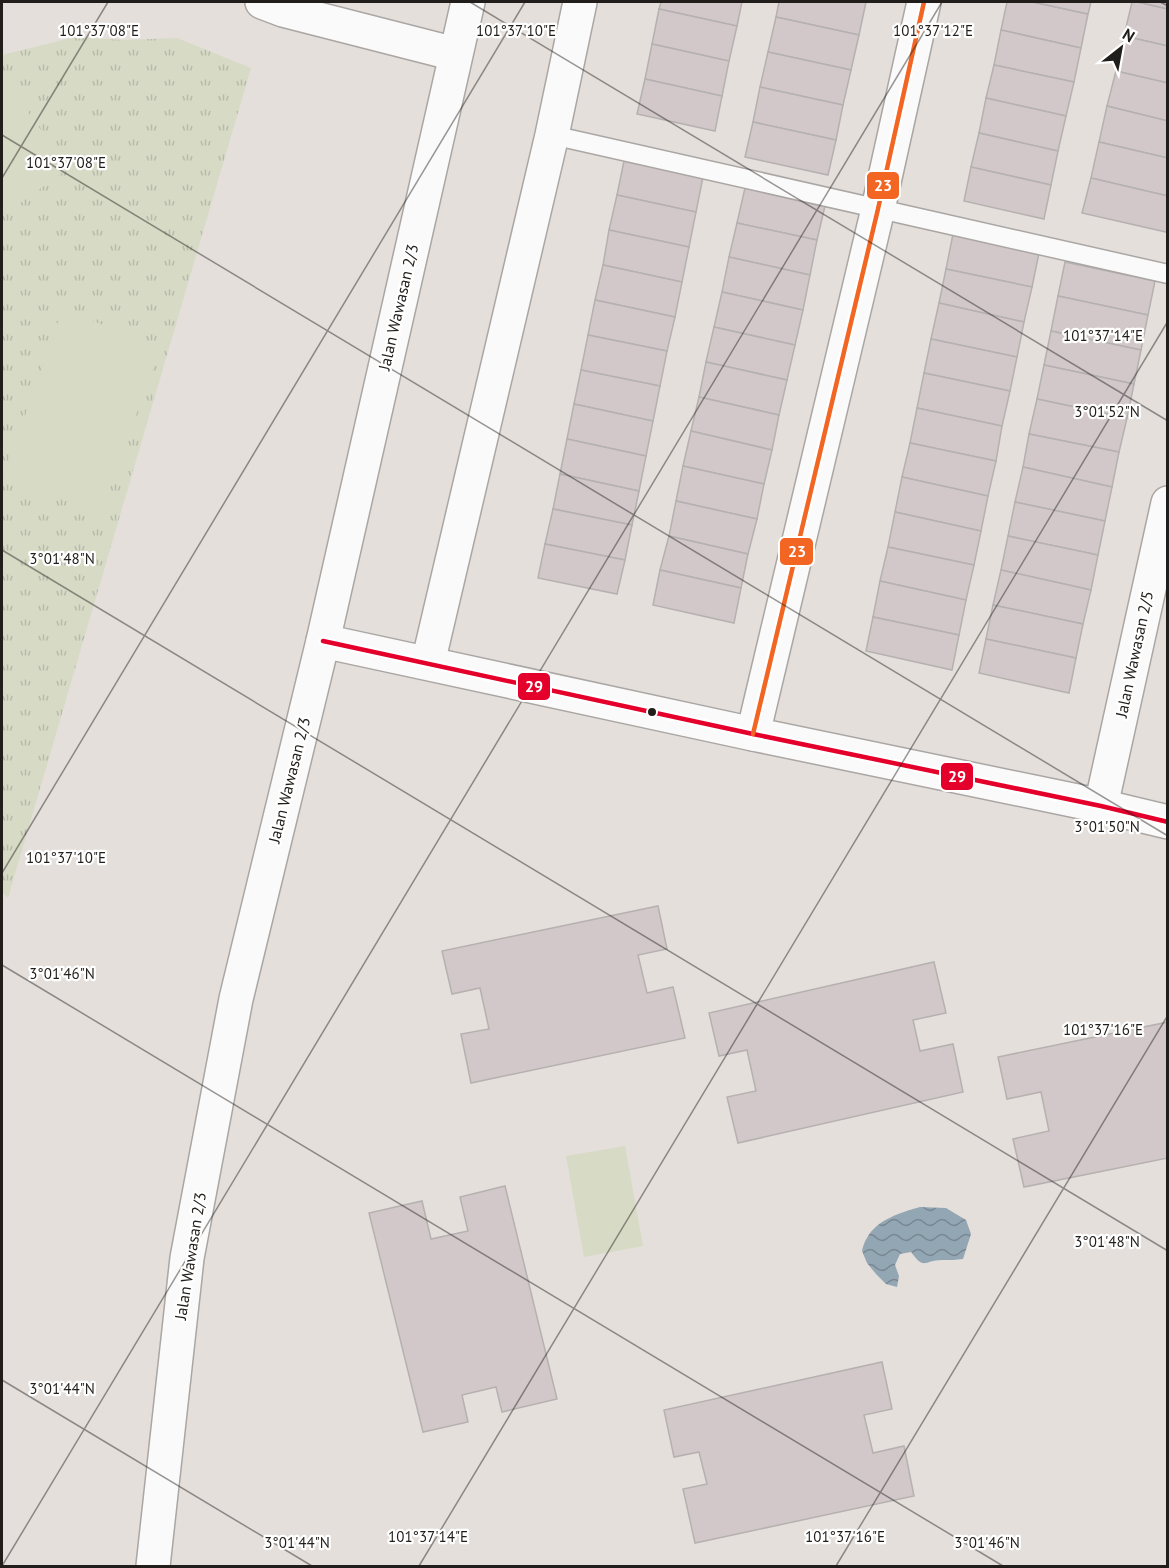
<svg xmlns="http://www.w3.org/2000/svg" width="1169" height="1568" font-family="'PT Sans',sans-serif">
<style>
.grass{fill:url(#grass-tufts)}
.garden{fill:#d7dac5}
.water{fill:url(#water-waves)}
.building{fill:#d2c8c9;stroke:#b5b1b0;stroke-width:1.5}
.lines{fill:none;stroke-linecap:round;stroke-linejoin:round}
.service-casing{stroke:#aaa6a3;stroke-width:21}
.minor-casing{stroke:#aaa6a3;stroke-width:36}
.tertiary-casing{stroke:#aaa6a3;stroke-width:36}
.service{stroke:#fbfafa;stroke-width:18}
.minor{stroke:#fbfafa;stroke-width:33}
.tertiary{stroke:#fbfafa;stroke-width:33}
.bus-1-casing{stroke:#fff;stroke-width:9}
.bus-2-casing{stroke:#fff;stroke-width:9}
.bus-1{stroke:#e4002b;stroke-width:4.5}
.bus-2{stroke:#f26522;stroke-width:4.5}
.ticks{fill:none;stroke:#201d1a;stroke-width:1.5;stroke-opacity:0.45}
.bus-dot{fill:#201d1a;stroke:#fff;stroke-width:2}
.labels{text-anchor:middle;dominant-baseline:central;stroke-width:4.5;stroke-linejoin:round;paint-order:stroke}
.street-label{font-size:16px;fill:#201d1a;stroke:#fff}
.ticks-label{font-size:15px;text-anchor:middle;fill:#201d1a;stroke:#fff;stroke-width:4.5;stroke-linejoin:round;paint-order:stroke}
.line-badge{stroke:#fff;stroke-width:2}
.badge-label{font-size:16px;text-anchor:middle;font-weight:bold;fill:#fff}
</style>
<defs>
<pattern id="grass-tufts" width="24" height="20" patternUnits="userSpaceOnUse" patternTransform="scale(1.5)"><rect width="24" height="20" fill="#d7dac5"/><path d="M3 7l-1-3M5 7V3M7 7l1-3M15 17l-1-3M17 17v-4M19 17l1-3" fill="none" stroke="#b8bba9"/></pattern>
<pattern id="water-waves" width="16" height="10" patternUnits="userSpaceOnUse" patternTransform="scale(1.5)"><rect width="16" height="10" fill="#93a6b4"/><path d="M0 5q4-4 8 0t8 0" fill="none" stroke="#788792"/></pattern>
</defs>
<rect width="100%" height="100%" fill="#e4dfdb"/>
<path class="grass" d="M75,37L124,40L177,38L251,68L8,898L2,892V55Z"/>
<g class="garden">
<path d="M11,89L69,168L2,216V96Z"/>
<path d="M62,310L161,346L101,513L3,479Z"/>
<path d="M625,1146L643,1246L584,1257L566,1156Z"/>
</g>
<path class="water" d="M920,1207L946,1208L966,1220L971,1234L963,1259C956,1260 950,1260 942,1260C924,1260 925,1271 911,1252L900,1254L895,1265L899,1276L897,1287L886,1284L876,1274L867,1263L862,1251C863,1247 864,1242 867,1238C876,1220 902,1212 920,1207Z"/>
<g class="building">
<path d="M661,2H742L737,26L659,9Z"/>
<path d="M779,2H866L859,35L776,17Z"/>
<path d="M1007,2H1033L1088,14L1081,48L1001,30Z"/>
<path d="M1033,2H1091L1088,14Z"/>
<path d="M1132,2H1138L1168,9V46L1124,36Z"/>
<path d="M1138,2H1168V9Z"/>
<path d="M659,9L737,26L729,61L652,44Z"/>
<path d="M776,17L859,35L851,70L768,52Z"/>
<path d="M1001,30L1081,48L1074,82L994,65Z"/>
<path d="M1124,36L1168,46V83L1116,71Z"/>
<path d="M652,44L729,61L722,96L645,79Z"/>
<path d="M768,52L851,70L843,105L760,87Z"/>
<path d="M994,65L1074,82L1066,116L986,98Z"/>
<path d="M1116,71L1168,83V121L1107,106Z"/>
<path d="M645,79L722,96L715,131L637,114Z"/>
<path d="M760,87L843,105L836,140L753,122Z"/>
<path d="M986,98L1066,116L1058,151L979,133Z"/>
<path d="M1107,106L1168,121V158L1099,142Z"/>
<path d="M753,122L836,140L828,175L745,157Z"/>
<path d="M979,133L1058,151L1051,185L971,167Z"/>
<path d="M1099,142L1168,158V196L1091,178Z"/>
<path d="M624,161L703,177L696,212L617,195Z"/>
<path d="M971,167L1051,185L1044,219L964,201Z"/>
<path d="M1091,178L1168,196V226L1166,232L1082,213Z"/>
<path d="M745,188L825,206L817,240L737,223Z"/>
<path d="M617,195L696,212L689,247L609,230Z"/>
<path d="M737,223L817,240L810,275L729,257Z"/>
<path d="M609,230L689,247L682,282L603,265Z"/>
<path d="M953,234L1039,253L1032,287L946,269Z"/>
<path d="M729,257L810,275L803,310L722,292Z"/>
<path d="M1065,262L1155,281L1148,315L1058,296Z"/>
<path d="M603,265L682,282L675,317L595,300Z"/>
<path d="M946,269L1032,287L1024,322L939,303Z"/>
<path d="M722,292L803,310L795,345L714,327Z"/>
<path d="M1058,296L1148,315L1141,350L1051,331Z"/>
<path d="M595,300L675,317L667,351L588,335Z"/>
<path d="M939,303L1024,322L1017,357L931,339Z"/>
<path d="M714,327L795,345L787,380L706,362Z"/>
<path d="M1051,331L1141,350L1134,384L1044,365Z"/>
<path d="M588,335L667,351L660,386L581,370Z"/>
<path d="M931,339L1017,357L1010,391L924,373Z"/>
<path d="M706,362L787,380L779,415L699,397Z"/>
<path d="M1044,365L1134,384L1127,418L1037,399Z"/>
<path d="M581,370L660,386L653,421L574,404Z"/>
<path d="M924,373L1010,391L1002,426L917,408Z"/>
<path d="M699,397L779,415L772,450L691,431Z"/>
<path d="M1037,399L1127,418L1119,452L1029,434Z"/>
<path d="M574,404L653,421L646,456L567,439Z"/>
<path d="M917,408L1002,426L996,461L910,443Z"/>
<path d="M691,431L772,450L764,484L683,466Z"/>
<path d="M1029,434L1119,452L1112,487L1023,467Z"/>
<path d="M567,439L646,456L639,491L560,474Z"/>
<path d="M910,443L996,461L988,496L902,477Z"/>
<path d="M683,466L764,484L757,519L676,501Z"/>
<path d="M1023,467L1112,487L1105,521L1015,502Z"/>
<path d="M560,474L639,491L632,525L553,509Z"/>
<path d="M902,477L988,496L981,531L895,512Z"/>
<path d="M676,501L757,519L748,554L669,536Z"/>
<path d="M1015,502L1105,521L1098,555L1008,536Z"/>
<path d="M553,509L632,525L625,560L545,544Z"/>
<path d="M895,512L981,531L974,565L888,547Z"/>
<path d="M669,536L748,554L741,588L660,570Z"/>
<path d="M1008,536L1098,555L1091,590L1001,570Z"/>
<path d="M545,544L625,560L617,594L538,578Z"/>
<path d="M888,547L974,565L966,600L880,581Z"/>
<path d="M660,570L741,588L734,623L653,605Z"/>
<path d="M1001,570L1091,590L1083,624L993,605Z"/>
<path d="M880,581L966,600L959,635L873,617Z"/>
<path d="M993,605L1083,624L1076,658L986,639Z"/>
<path d="M873,617L959,635L952,670L866,651Z"/>
<path d="M986,639L1076,658L1069,693L979,673Z"/>
<path d="M658,906L667,949L638,955L647,993L673,987L685,1038L471,1083L461,1034L489,1029L480,988L452,994L442,951Z"/>
<path d="M934,962L946,1013L913,1020L920,1051L953,1044L963,1092L738,1143L727,1097L756,1091L747,1050L719,1056L709,1013Z"/>
<path d="M1168,1022V1158L1024,1187L1013,1139L1049,1131L1041,1092L1007,1099L998,1057Z"/>
<path d="M505,1186L557,1399L502,1412L496,1387L462,1395L468,1422L423,1432L369,1213L422,1201L431,1239L468,1231L460,1197Z"/>
<path d="M882,1362L892,1409L864,1415L873,1453L904,1446L914,1496L695,1543L683,1489L707,1484L699,1452L674,1457L664,1410Z"/>
</g>
<g class="lines">
<defs>
<path id="service" d="M552,135L1168,274"/>
<g id="minor">
<path d="M262,2L283,10L455,54"/>
<path d="M323,641L753,734L1101,806L1168,822"/>
<path d="M428,663L552,135L580,2"/>
<path d="M753,734L878,209L924,2"/>
<path d="M1101,806L1168,503"/>
</g>
<path id="tertiary" d="M153,1566L187,1258L236,999L323,641L468,2"/>
</defs>
<use href="#service" class="service-casing"/>
<use href="#minor" class="minor-casing"/>
<use href="#tertiary" class="tertiary-casing"/>
<use href="#service" class="service"/>
<use href="#minor" class="minor"/>
<use href="#tertiary" class="tertiary"/>
<defs>
<path id="bus-1" d="M323,641L753,734L1101,806L1168,822"/>
<path id="bus-2" d="M753,734L878,209L924,2"/>
</defs>
<use href="#bus-1" class="bus-1-casing"/>
<use href="#bus-2" class="bus-2-casing"/>
<use href="#bus-1" class="bus-1"/>
<use href="#bus-2" class="bus-2"/>
</g>
<path class="ticks" d="M470,2L1168,421M1160,2L1168,6M2,135L1168,836M2,178L108,2M2,550L1168,1251M2,873L525,2M2,965L1003,1566M2,1380L312,1566M2,1566L942,2M419,1566L1168,321M836,1566L1168,1015"/>
<circle class="bus-dot" cx="652" cy="712" r="5"/>
<g class="labels">
<g class="street-label">
<text transform="translate(398 307) rotate(-77)">Jalan Wawasan 2/3</text>
<text transform="translate(1134 654) rotate(-78)">Jalan Wawasan 2/5</text>
<text transform="translate(289 780) rotate(-76)">Jalan Wawasan 2/3</text>
<text transform="translate(190 1256) rotate(-81)">Jalan Wawasan 2/3</text>
</g>
</g>
<g class="ticks-label">
<text x="516" y="36">101°37'10"E</text>
<text x="99" y="36">101°37'08"E</text>
<text x="933" y="36">101°37'12"E</text>
<text x="66" y="168">101°37'08"E</text>
<text x="1103" y="341">101°37'14"E</text>
<text x="1107" y="417">3°01'52"N</text>
<text x="62" y="564">3°01'48"N</text>
<text x="1107" y="832">3°01'50"N</text>
<text x="66" y="863">101°37'10"E</text>
<text x="62" y="979">3°01'46"N</text>
<text x="1103" y="1035">101°37'16"E</text>
<text x="1107" y="1247">3°01'48"N</text>
<text x="62" y="1394">3°01'44"N</text>
<text x="428" y="1542">101°37'14"E</text>
<text x="845" y="1542">101°37'16"E</text>
<text x="297" y="1548">3°01'44"N</text>
<text x="987" y="1548">3°01'46"N</text>
</g>
<g class="line-badge">
<rect x="866" y="171" width="34" height="29" rx="6" fill="#f26522"/>
<rect x="779" y="537" width="35" height="29" rx="6" fill="#f26522"/>
<rect x="517" y="672" width="34" height="29" rx="6" fill="#e4002b"/>
<rect x="940" y="762" width="34" height="29" rx="6" fill="#e4002b"/>
</g>
<g class="badge-label">
<text x="883" y="191">23</text>
<text x="797" y="557">23</text>
<text x="534" y="692">29</text>
<text x="957" y="782">29</text>
</g>
<rect width="1169" height="1568" fill="none" stroke="#201d1a" stroke-width="6"/>
<g transform="translate(1121 48) rotate(31)" stroke="#ffffff" stroke-width="4.5" paint-order="stroke">
<path d="M0-4.5L10 22L0 15L-10 22Z" fill="#201d1a"/>
<text y="-9" font-size="16" font-weight="bold" text-anchor="middle" fill="#201d1a">N</text>
</g>
</svg>
